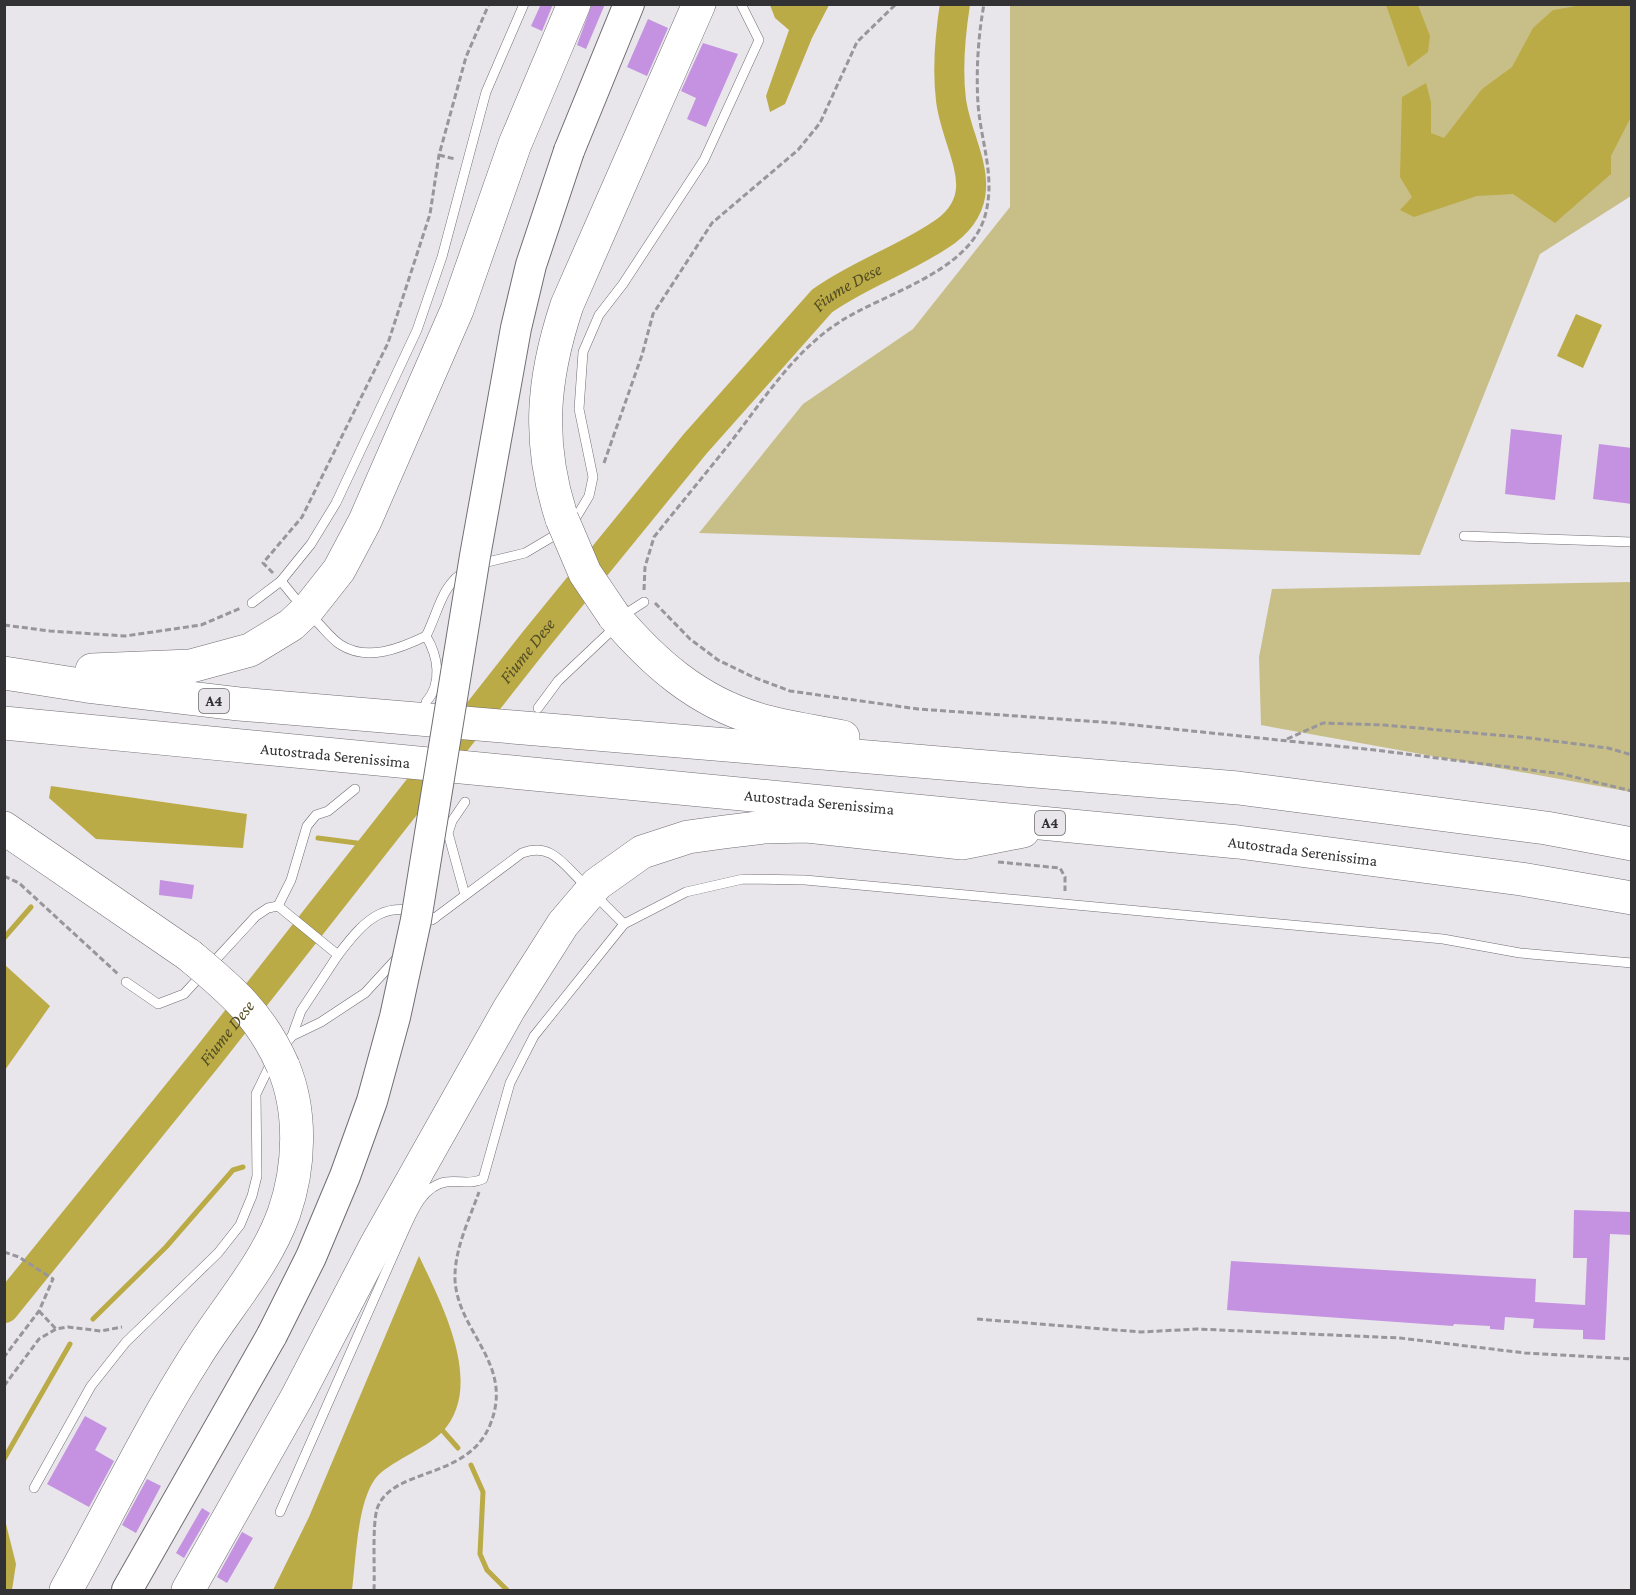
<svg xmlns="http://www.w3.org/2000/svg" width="1636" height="1595" font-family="'Crimson Pro',serif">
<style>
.green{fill:#c8bf88}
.water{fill:#bbab47}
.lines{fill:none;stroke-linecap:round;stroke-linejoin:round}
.stream{stroke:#bbab47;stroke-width:5}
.river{stroke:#bbab47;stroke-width:30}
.building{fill:#c492e0}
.lane-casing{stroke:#716d73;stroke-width:10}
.primary-casing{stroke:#716d73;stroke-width:32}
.highway-casing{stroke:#716d73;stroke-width:34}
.path{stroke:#98969a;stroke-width:3;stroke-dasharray:6 3;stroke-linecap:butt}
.lane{stroke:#fff;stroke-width:9}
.primary{stroke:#fff;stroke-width:30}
.highway{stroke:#fff;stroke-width:33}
.primary-bridge-casing{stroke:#716d73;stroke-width:32;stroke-linecap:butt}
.highway-bridge-casing{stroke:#716d73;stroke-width:34;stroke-linecap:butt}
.primary-bridge{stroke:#fff;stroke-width:30}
.highway-bridge{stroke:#fff;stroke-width:33}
.labels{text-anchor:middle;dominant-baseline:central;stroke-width:5;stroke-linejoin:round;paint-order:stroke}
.shield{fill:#e8e5eb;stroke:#69676a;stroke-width:1.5}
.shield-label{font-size:15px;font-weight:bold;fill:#323133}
.street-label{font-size:16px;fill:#323133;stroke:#e8e5eb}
.water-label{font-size:18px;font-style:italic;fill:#544d24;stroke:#e8e5eb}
</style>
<rect width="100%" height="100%" fill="#e8e5eb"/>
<g class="green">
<path d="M1010,5H1631V196L1540,254L1420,555L699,533L803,404L913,329L1010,207Z"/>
<path d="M1631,582V792L1261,725L1259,657L1272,589Z"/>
</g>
<g class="water">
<path d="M1588,4L1631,5V117L1611,156V174L1555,223L1513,194L1477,196L1414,217L1400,210L1412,197L1400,177L1402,97L1426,83L1431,102V133L1444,138L1482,89L1512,67L1533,28L1553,10Z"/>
<path d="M770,5H829L812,38L785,104L770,112L766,96L789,30L775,18Z"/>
<path d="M1386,5H1418L1430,36L1428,52L1408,67Z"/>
<path d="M1576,314L1602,325L1583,368L1557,356Z"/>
<path d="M51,786L247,814L243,848L96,839L49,798Z"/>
<path d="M5,965L50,1006L5,1070Z"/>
<path d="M419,1256C441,1303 486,1386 442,1432C426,1449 388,1462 375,1479C357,1504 356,1560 352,1590H273L309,1517Z"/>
<path d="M5,1520L16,1564L12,1590H5Z"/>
</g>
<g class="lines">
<g class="stream">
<path d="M318,838L372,845"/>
<path d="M4,938L31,907"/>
<path d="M4,1298L10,1297"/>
<path d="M93,1319L166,1247L233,1170L243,1167"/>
<path d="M443,1431L458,1448"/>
<path d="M4,1459L70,1344"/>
<path d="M471,1465L483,1492L480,1554L487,1570L507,1590"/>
</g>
<path class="river" id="s1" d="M4,1308L209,1055L533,643L695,444L822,301C861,273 907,259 946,231C996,193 957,148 951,100C947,68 950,36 955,4"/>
</g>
<g class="building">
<path d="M541,4H553L542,31L531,26Z"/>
<path d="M592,4H605L586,49L577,45Z"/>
<path d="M648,19L668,28L647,76L627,67Z"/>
<path d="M703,43L738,54L706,127L687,119L696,98L681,91Z"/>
<path d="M1511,429L1562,435L1555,500L1505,494Z"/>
<path d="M1599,444L1632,448V504L1593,499Z"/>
<path d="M160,880L194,885L192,899L159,895Z"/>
<path d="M1574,1210L1632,1212V1235L1610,1234L1605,1340L1583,1339V1330L1533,1328L1534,1319L1505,1317L1504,1330L1490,1329V1326L1454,1324L1453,1326L1227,1310L1231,1261L1536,1279L1535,1302L1585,1305L1587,1258H1573Z"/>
<path d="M85,1416L107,1428L95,1450L114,1461L89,1507L47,1484Z"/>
<path d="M147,1479L161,1486L136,1533L122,1525Z"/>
<path d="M202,1508L210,1513L184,1558L176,1553Z"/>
<path d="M242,1532L253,1538L227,1583L217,1577Z"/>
</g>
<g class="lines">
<defs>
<g id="lane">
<path d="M1464,536L1632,542"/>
<path d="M479,564L525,553L552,537L577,516L589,496L593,477L579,409L583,352L599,315L623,284L704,160L759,40L741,4"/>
<path d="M281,581L311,544L336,503L417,330L442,257L486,92L524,4"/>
<path d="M252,603L281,581L294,597"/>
<path d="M630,611L644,602"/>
<path d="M314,619C323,627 331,639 341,645C368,662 401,648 426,636C438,656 443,683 426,702"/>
<path d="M426,636C438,613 442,583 466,571"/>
<path d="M538,708L558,681L612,630"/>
<path d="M465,895L448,833L452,821L465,802"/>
<path d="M599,899L624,924"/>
<path d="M278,906L291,880L307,826L316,815L328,811L355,789"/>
<path d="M432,920L522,853C551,842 563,864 583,883"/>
<path d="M126,982L158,1004L184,994L256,916L268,908L278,906L338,955C366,918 387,896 435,918"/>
<path d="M292,1036L321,1022L365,993L398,957"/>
<path d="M282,1048L292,1036L301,1011L338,955"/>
<path d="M34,1488L91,1386L126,1342L218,1253L240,1225L252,1196L257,1176L256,1094L272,1061"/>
<path d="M280,1512L400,1240C410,1219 420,1186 446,1182C460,1180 469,1185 483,1179L510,1083L534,1036L624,924L686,892L743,879L805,880L1443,939L1520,953L1632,963"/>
</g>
<g id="primary">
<path d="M569,151L629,4"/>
<path d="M127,1590L272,1335"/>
</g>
<g id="highway">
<path d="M562,519C537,443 542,380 567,305L699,4"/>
<path d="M614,616C654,663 697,701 757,719C785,728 815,731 843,737"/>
<path d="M92,670L191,666L250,650L291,625L309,608L339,570L365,521L457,310L515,144L574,4"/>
<path d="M4,673L87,686L239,704L1238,788L1546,828L1632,844"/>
<path id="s2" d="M4,723L1238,842L1521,879L1632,898"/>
<path d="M4,828L189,955"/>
<path d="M66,1590C109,1513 148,1431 196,1356C225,1309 265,1266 284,1213C300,1167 302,1111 283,1066"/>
<path d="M188,1590L297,1397L376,1245L509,1009L563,924L597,884L642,852L688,837L724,832L764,827L807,826L962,843L1023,831"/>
</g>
</defs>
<use href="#lane" class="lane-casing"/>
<use href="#primary" class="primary-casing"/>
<use href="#highway" class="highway-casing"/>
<g class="path">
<path d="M439,155L455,159"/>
<path d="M604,463L642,355L653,314L712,223L798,150L820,123L857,42L896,4"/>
<path d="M273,573L263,563L302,517L388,343L430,214L439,155L466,57L489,4"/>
<path d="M644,590L645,567L654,537C678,507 702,478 726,448C761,404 792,352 841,321C885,293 969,272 985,216C996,177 981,143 978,104C976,71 978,37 984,4"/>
<path d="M655,603L690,639L718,660L753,677L790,691L918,709L1115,723L1375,750L1562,774L1632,791"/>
<path d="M4,625L50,631L125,636L201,625L241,608"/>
<path d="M1287,739L1323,723L1384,725L1530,738L1608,748L1632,755"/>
<path d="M998,862L1060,868L1065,877V891"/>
<path d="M4,876L19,883L118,974"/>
<path d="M4,1252L19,1257L53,1279L39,1311L4,1357"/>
<path d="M39,1311L56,1329"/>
<path d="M977,1319L1141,1332L1197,1329L1400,1338L1525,1353L1632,1359"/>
<path d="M4,1386L39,1339L56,1329L68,1327L101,1331L122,1327"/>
<path d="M374,1590C375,1570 372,1527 377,1509C391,1467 467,1481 490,1425C515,1364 458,1333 455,1280C454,1250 469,1220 479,1192"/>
</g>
<use href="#lane" class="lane"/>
<use href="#primary" class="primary"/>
<use href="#highway" class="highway"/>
<defs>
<path id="primary-bridge" d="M272,1335L311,1257L345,1176L372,1101L395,1017L416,920L475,556L516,328L531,265L569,151"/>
<g id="highway-bridge">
<path d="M562,519L585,573L614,616"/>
<path d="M189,955C230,989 261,1015 283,1066"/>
</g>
</defs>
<use href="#primary-bridge" class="primary-bridge-casing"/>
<use href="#highway-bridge" class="highway-bridge-casing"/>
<use href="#primary-bridge" class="primary-bridge"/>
<use href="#highway-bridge" class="highway-bridge"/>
</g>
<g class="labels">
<g class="shield">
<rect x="199" y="689" width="30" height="24" rx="4.5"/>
<rect x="1035" y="811" width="30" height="24" rx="4.5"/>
</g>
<g class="shield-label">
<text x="214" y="701">A4</text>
<text x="1050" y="823">A4</text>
</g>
<g class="street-label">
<text stroke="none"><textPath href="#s2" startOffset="333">Autostrada Serenissima</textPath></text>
<text stroke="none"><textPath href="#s2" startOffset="819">Autostrada Serenissima</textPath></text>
<text stroke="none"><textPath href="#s2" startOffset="1305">Autostrada Serenissima</textPath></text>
</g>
<g class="water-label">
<text stroke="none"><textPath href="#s1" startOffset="1326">Fiume Dese</textPath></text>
<text stroke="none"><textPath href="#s1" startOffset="840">Fiume Dese</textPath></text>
<text stroke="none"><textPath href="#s1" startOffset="354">Fiume Dese</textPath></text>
</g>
</g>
<rect width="1636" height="1595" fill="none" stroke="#323133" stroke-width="12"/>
</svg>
